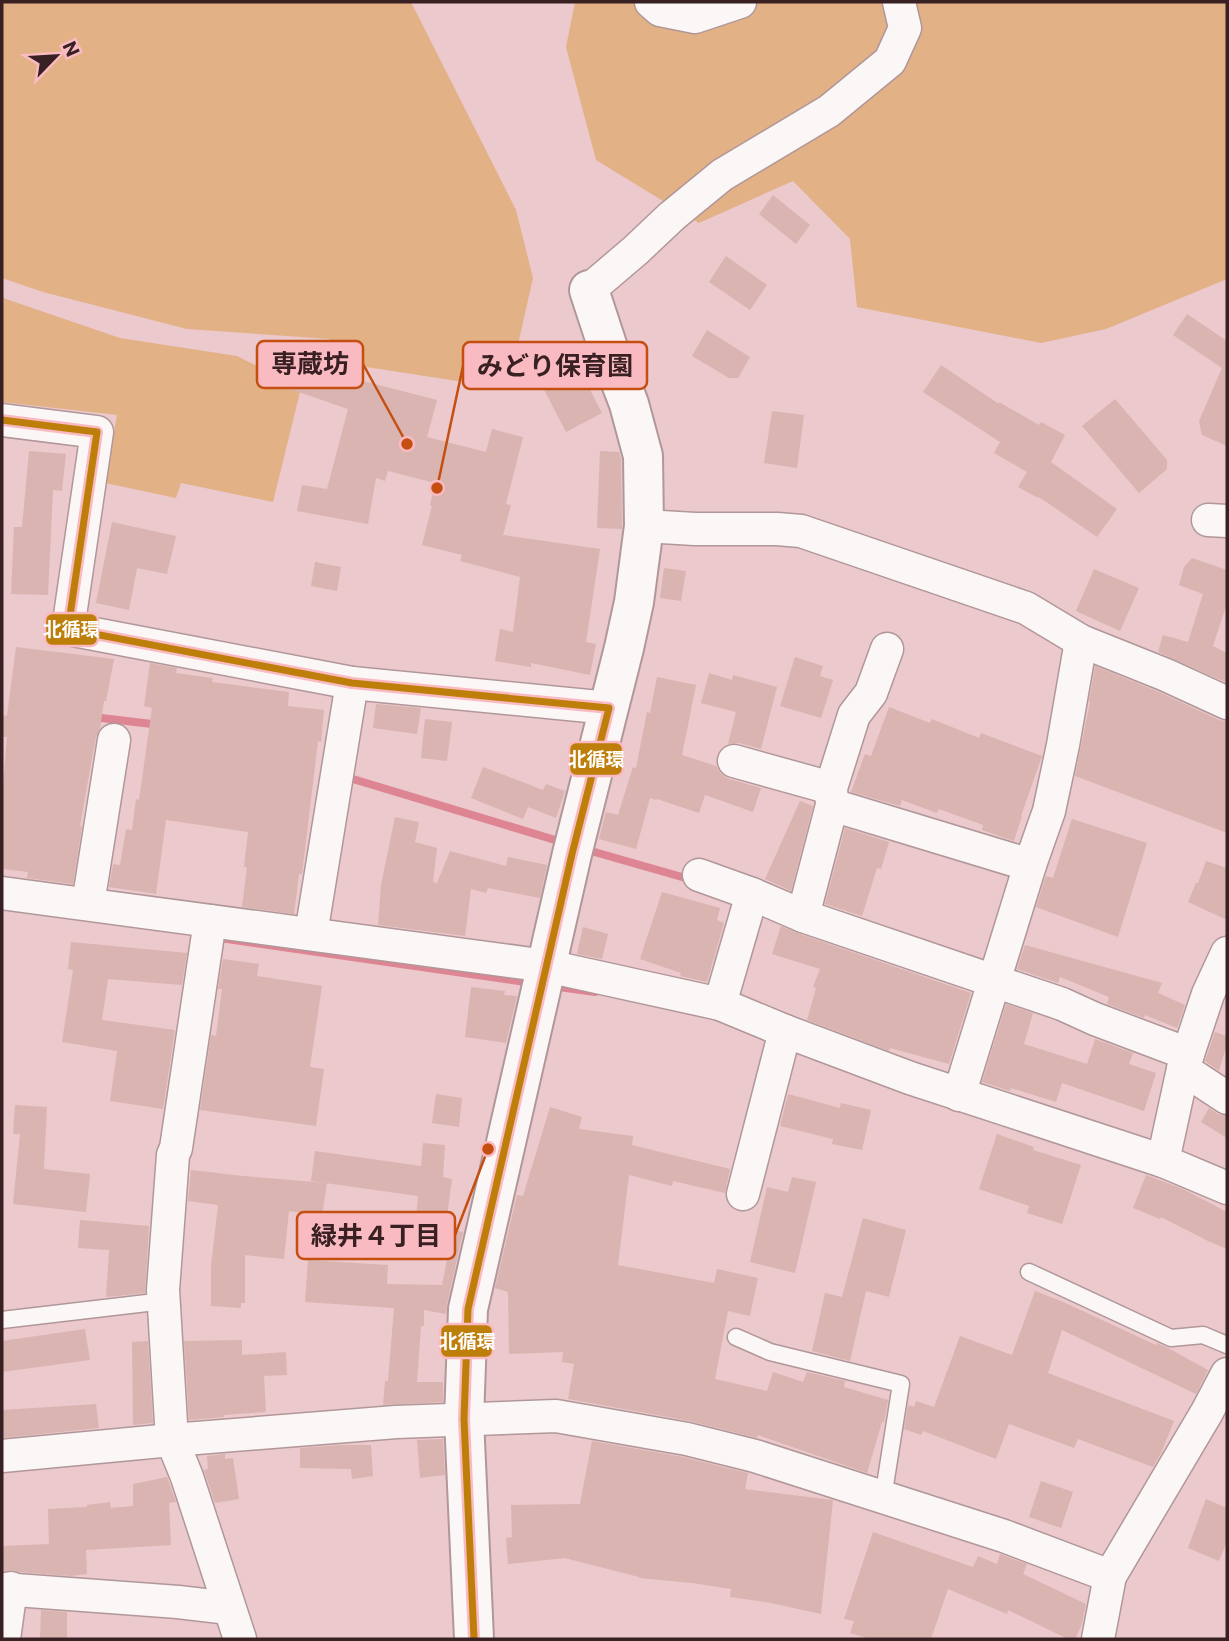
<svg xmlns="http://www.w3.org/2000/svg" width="1229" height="1641" font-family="Commissioner,'Noto Sans JP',sans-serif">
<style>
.green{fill:#e2b186}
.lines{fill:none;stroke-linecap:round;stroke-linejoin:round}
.stream{stroke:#dd8593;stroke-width:8}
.building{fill:#d9b4b1}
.service-casing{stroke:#b19799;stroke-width:19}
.minor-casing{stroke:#b19799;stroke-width:35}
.tertiary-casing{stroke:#b19799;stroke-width:42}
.service{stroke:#fcf7f7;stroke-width:16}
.minor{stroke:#fcf7f7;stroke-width:32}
.tertiary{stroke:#fcf7f7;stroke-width:38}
.bus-1-casing{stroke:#fabac1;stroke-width:12}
.bus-1{stroke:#be7e0a;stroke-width:7}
.leader{fill:none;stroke:#c54e11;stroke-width:2.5}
.callout-dot{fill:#c54e11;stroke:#fabac1;stroke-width:2.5}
.callout{fill:#fabac1;stroke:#c54e11;stroke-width:2.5}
.callout-label{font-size:26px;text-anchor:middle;font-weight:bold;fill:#382023}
.line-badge{stroke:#fabac1;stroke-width:2.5}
.badge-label{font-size:19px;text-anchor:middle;font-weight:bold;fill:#fff}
</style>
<rect width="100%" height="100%" fill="#ebc9cc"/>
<g class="green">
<path d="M2,2H411L516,210L533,278L519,340L491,378L457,381L347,364L329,339L187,329L43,292L2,278Z"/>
<path d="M575,2H1227V279L1106,329L1041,343L857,307L850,239L793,181L699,223L596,160L566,47Z"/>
<path d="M3,298L120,338L237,356L301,388L273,502L181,483L176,498L105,483L117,415L2,402Z"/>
</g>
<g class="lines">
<g class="stream">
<path d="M93,717L160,725"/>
<path d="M343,776L565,843"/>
<path d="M584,849L682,877"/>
<path d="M213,937L532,983"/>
<path d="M552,986L595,992"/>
</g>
</g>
<g class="building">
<path d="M773,195L810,225L796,244L759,214Z"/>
<path d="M726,256L767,285L750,310L709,282Z"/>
<path d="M1187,314L1227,341V446L1202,435L1199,421L1222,368L1173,335Z"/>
<path d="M707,330L750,357L738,378H729L692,356Z"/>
<path d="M292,356L326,368L324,371L437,400L427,437L486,452L492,429L523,437L506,504L511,505L503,535L600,549L586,642L596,644L590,675L531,663V667L495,661L500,629L513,632L520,577L460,561L462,555L422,545L432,506L430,505L435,483L388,471L385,481L376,478L368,524L297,511L302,485L327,489L348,409L281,386Z"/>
<path d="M573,357L602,413L566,432L537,376Z"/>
<path d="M941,365L999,404V402L1039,425L1041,422L1065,435L1051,462L1117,509L1097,537L1039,497L1038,498L1018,487L1027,472L994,453L1000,442L923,392Z"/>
<path d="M1115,399L1167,460V469L1139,493L1082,426Z"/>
<path d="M772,411L804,415L797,468L764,463Z"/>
<path d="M29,451L66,454L62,491L53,490L48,595L11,594L14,527H22Z"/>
<path d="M600,451L619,452L621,459L622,529L597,528Z"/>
<path d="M112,522L176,536L167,574L137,568L129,610L96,603Z"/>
<path d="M1192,558L1227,570V603L1213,646L1227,653V683L1158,652L1163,635L1188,642L1203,594L1179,585L1184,567Z"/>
<path d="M315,562L341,567L337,591L311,586Z"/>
<path d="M664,568L686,571L681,601L660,598Z"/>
<path d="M1094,569L1139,588L1120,631L1076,611Z"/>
<path d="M16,647L114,659L106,701H104L100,729L96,737L92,758L80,826L82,827L73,884L27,878L28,872L2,869V798L7,737H2V715L7,716Z"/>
<path d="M795,657L823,666L820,676L833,680L821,718L780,706Z"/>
<path d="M150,663L177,668L176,673L213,678L212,682L289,692L288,706L324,710L321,742L318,741L302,874H299L294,914L242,907L247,867H244L248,832L166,820L156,894L109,887L113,864L120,865L126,829L132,830L136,799L139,800L152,708L144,706Z"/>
<path d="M1095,666L1159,692L1219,720L1227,721V833L1075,776L1090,702H1089Z"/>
<path d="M709,673L732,680L733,675L777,687L761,749L739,743L728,744L736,712L701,703Z"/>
<path d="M657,677L696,685L682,755L716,766L721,774L729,779L761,788L753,812L705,795L699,813L657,799L656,800L650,798L636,849L599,839L606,812L618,815L633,767L636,768L647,712L650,713Z"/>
<path d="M376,704L421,708L417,734L373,728Z"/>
<path d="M889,707L930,723L932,719L979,738L981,733L1042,756L1021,816H1022L1014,841L982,830L983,825L939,809L937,813L902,800L900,806L851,792L865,754L871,756Z"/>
<path d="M425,719L452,722L447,761L421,758Z"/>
<path d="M483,767L543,790L546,784L565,791L556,818L528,807L523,819L471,798Z"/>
<path d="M800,801L813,806L791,891L765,879Z"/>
<path d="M395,817L419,822L415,842L437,848L433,882L437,883L450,851L506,866L508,857L547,865L540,898L488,888L486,893L471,889L465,936L378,925L381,885Z"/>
<path d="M1072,819L1147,843L1118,937L1036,907L1046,876L1053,878Z"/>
<path d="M845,828L889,842L881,869L877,868L862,916L825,904Z"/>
<path d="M1206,861L1227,868V920L1188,902L1196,883H1198Z"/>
<path d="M662,892L720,908L717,920L724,923L707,982L680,976L681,973L640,959Z"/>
<path d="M781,926L797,933L971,993L949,1064L890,1048L889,1051L807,1020L816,988L813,987L820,969L772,954Z"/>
<path d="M583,927L608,934L602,959L577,954Z"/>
<path d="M71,942L187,953L182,985L108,979L102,1020L175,1030L163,1109L110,1101L117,1051L62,1042L73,970L68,969Z"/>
<path d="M1025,945L1162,983L1158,993L1185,1005L1177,1028L1145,1015L1144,1018L1107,1004L1109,997L1060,977L1058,983L1017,969Z"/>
<path d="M223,959L259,964L257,976L322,986L310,1067L324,1069L316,1126L200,1110L211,1035L216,1036L222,989H218Z"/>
<path d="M471,987L505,991L504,995L517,996L506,1043L465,1037Z"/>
<path d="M1006,1004L1033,1013L1024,1044L1087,1064L1095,1039L1133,1053L1129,1064L1156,1073L1144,1111L1062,1083L1056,1102L1011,1088L1010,1091L982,1082Z"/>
<path d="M1215,1032L1227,1036V1044L1219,1071L1205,1061Z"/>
<path d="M436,1094L462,1098L459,1127L432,1123Z"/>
<path d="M788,1094L840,1108L841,1103L871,1110L862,1150L832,1144L833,1139L780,1126Z"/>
<path d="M15,1105L47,1107L44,1169L90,1174L86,1212L13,1204L20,1134H13Z"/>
<path d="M550,1107L582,1117L579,1129L633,1136L632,1145L730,1169L725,1193L673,1181L672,1186L629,1175L618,1265L714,1283L717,1269L758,1278L750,1316L728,1311L715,1379L767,1391L773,1372L803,1382L807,1372L845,1381L844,1387L888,1400L884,1422H882L867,1473L758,1435L757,1438L690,1421L568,1399L574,1364L562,1362L563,1352L509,1354L508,1292L495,1288L517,1195L523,1196Z"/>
<path d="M1209,1108L1218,1114L1227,1116V1138L1201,1122Z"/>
<path d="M997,1134L1034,1147L1033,1150L1081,1165L1062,1224L1027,1213L1029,1206L979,1189Z"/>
<path d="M423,1143L445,1145L443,1177L452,1179L445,1231L415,1228L418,1196L311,1181L315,1151L421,1166Z"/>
<path d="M191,1170L243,1176L327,1183L322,1216L289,1211L284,1259L245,1255V1303H241V1308L211,1306V1266L218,1205L188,1201Z"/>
<path d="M1146,1175L1183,1189L1227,1212V1249L1208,1241L1161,1217L1160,1219L1133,1208Z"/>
<path d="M792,1177L816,1182L795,1273L750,1262L767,1187L788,1192Z"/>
<path d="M863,1218L906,1230L889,1297L866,1291L850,1361L812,1351L825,1293L842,1297Z"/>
<path d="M80,1220L149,1226L145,1293L106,1297L109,1250L78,1248Z"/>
<path d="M453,1230L463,1232L447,1304L446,1314L424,1310V1326H421L417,1382H443V1402L383,1405L385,1381H388L394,1308L305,1302L308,1260L388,1265L387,1284L442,1285Z"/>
<path d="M1035,1291L1061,1301L1156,1345L1157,1343L1168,1348L1208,1370L1196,1394L1062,1330L1048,1373L1174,1421L1161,1453L1153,1467L1078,1439L1074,1448L1009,1424L996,1459L923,1431L921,1435L904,1429L908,1405L914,1407L916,1401L934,1407L960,1336L1012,1355Z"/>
<path d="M85,1329L90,1360L2,1372V1341Z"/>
<path d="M242,1340V1355L286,1352L287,1375L264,1376L266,1412L224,1415V1417L189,1420L184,1341Z"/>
<path d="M148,1341L153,1423L133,1425L132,1342Z"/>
<path d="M96,1404L99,1428L2,1438V1410Z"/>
<path d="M443,1439L445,1475L420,1478L417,1440Z"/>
<path d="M592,1441L683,1457L748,1473L745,1489L833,1500L821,1614L766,1602L730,1597L731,1589L692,1583L639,1578V1577L565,1558L508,1564L506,1538L512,1537L511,1505L580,1504Z"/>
<path d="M341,1445H371L373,1476L352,1479L351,1469L300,1468V1448Z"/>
<path d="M225,1454V1459L233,1458L239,1499L215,1503L204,1470L208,1469L207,1456Z"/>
<path d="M167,1477L176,1502L169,1503L171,1545L86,1550L87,1574L71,1576L18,1572L13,1570L2,1571V1546L49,1544L48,1509L87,1507V1505L110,1502L111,1508L133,1506V1484Z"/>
<path d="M1041,1481L1073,1492L1061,1528L1029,1517Z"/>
<path d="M1206,1499L1227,1508V1541L1219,1561L1188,1548Z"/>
<path d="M873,1532L973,1567L978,1556L997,1564L1000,1554L1027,1564L1023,1574L1086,1604L1082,1624L1075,1639H1068L1008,1610L1007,1614L948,1589L931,1639H870L850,1633L854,1621L844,1619Z"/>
<path d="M41,1610L67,1612V1639H40Z"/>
</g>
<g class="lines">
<defs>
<g id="service">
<path d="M1029,1272L1171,1338L1203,1335L1227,1345"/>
<path d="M2,1320L164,1301"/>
<path d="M736,1337L770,1352L901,1384L883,1498"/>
</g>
<g id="minor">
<path d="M651,2L660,10L695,17L740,2"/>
<path d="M589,290L636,250L672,216L722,175L829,111L890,61L905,28L899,2"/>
<path d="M2,420L97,432L68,629L352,683L609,708"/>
<path d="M1208,520L1227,521"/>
<path d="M644,526L695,529H777L801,531L1026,608L1081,641L1166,675L1227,703"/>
<path d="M734,761L831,788"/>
<path d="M832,805L1030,865"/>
<path d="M699,875L752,894L803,916L1062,1004L1095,1019L1188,1054"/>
<path d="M2,893L547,966L720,1004L785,1031L910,1078L1163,1161L1227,1188"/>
<path d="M88,904L114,740"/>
<path d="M803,916L832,805L831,788L854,715L871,693L887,649"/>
<path d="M210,921L176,1148L173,1155L163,1290L172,1440L187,1477L240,1639"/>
<path d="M311,934L352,683"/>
<path d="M720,1004L752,894"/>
<path d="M1183,1069L1227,1098"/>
<path d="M959,1095L1030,865L1049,811L1063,745L1081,641"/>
<path d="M1163,1161L1183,1069L1208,994L1227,953"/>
<path d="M743,1194L785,1031"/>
<path d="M2,1456L172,1440L396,1422L556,1416L687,1439L755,1456L1004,1536L1110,1576"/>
<path d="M2,1589L178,1602L229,1608"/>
<path d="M4,1639L11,1588"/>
<path d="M1098,1639L1110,1576L1207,1412L1227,1374"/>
</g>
<path id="tertiary" d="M474,1639L464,1419L468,1309L572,854L624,648L634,602L644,526L643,456L629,404L611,357L589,290"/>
</defs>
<use href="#service" class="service-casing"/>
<use href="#minor" class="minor-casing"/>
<use href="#tertiary" class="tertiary-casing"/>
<use href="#service" class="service"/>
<use href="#minor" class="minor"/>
<use href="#tertiary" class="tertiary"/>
<defs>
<path id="bus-1" d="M2,420L97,432L68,629L352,683L609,708L572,854L468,1309L464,1419L474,1639"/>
</defs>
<use href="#bus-1" class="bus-1-casing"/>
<use href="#bus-1" class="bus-1"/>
</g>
<path class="leader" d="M407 444L363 364M437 488L463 366M488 1149L455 1235"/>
<g class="callout-dot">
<circle cx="407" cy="444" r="7"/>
<circle cx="437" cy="488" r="7"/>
<circle cx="488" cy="1149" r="7"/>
</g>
<g class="callout">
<rect x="257" y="341" width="106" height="47" rx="7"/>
<rect x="463" y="342" width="184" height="47" rx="7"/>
<rect x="297" y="1212" width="158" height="47" rx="7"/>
</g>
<g class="callout-label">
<text x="310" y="373">専蔵坊</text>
<text x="555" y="375">みどり保育園</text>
<text x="376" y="1245">緑井４丁目</text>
</g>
<g class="line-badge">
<rect x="45" y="613" width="53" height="33" rx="7" fill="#be7e0a"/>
<rect x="569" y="742" width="54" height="34" rx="7" fill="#be7e0a"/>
<rect x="440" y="1324" width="53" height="34" rx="7" fill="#be7e0a"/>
</g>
<g class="badge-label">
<text x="71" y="636">北循環</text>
<text x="596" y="766">北循環</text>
<text x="467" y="1348">北循環</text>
</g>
<rect width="1229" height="1641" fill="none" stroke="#382023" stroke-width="7"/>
<g transform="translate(56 56) rotate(65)" stroke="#fabac1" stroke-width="5" paint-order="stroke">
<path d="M0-5L12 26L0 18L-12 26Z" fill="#382023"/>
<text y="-10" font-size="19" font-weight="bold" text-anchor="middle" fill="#382023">N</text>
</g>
</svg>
